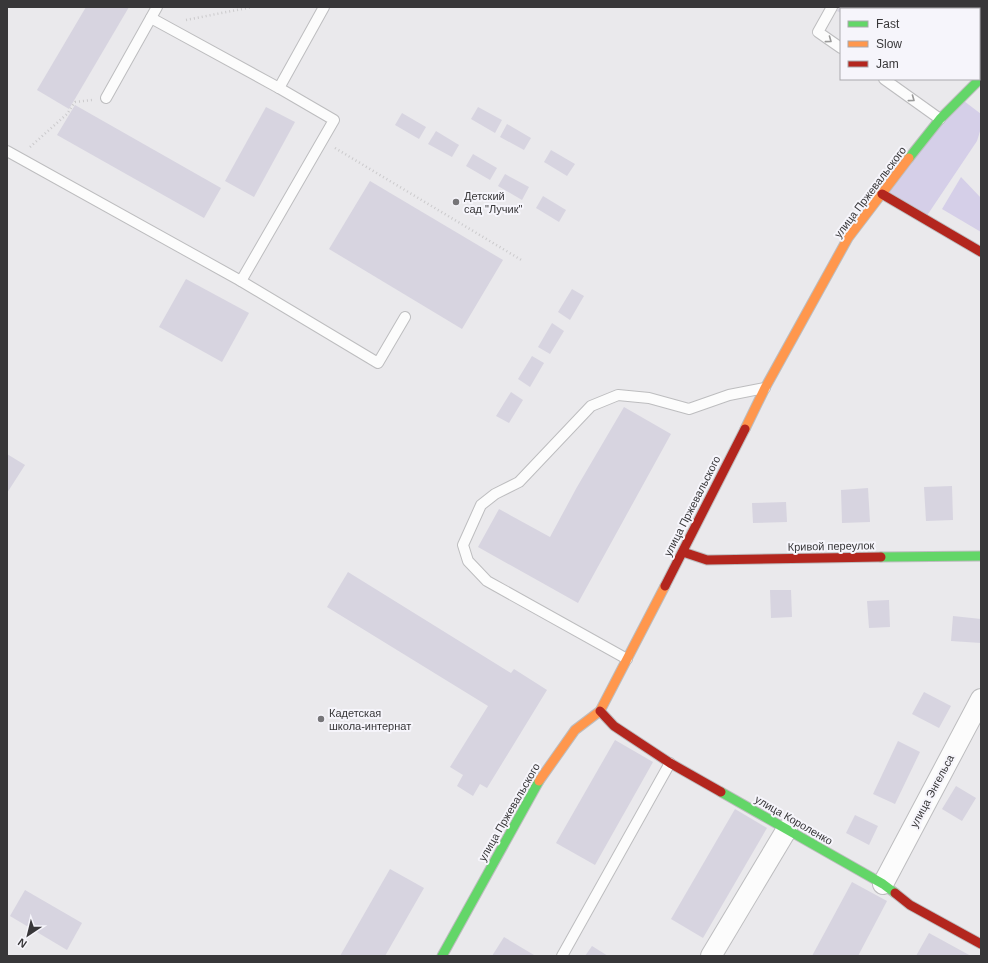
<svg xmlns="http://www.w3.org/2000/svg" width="988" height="963" font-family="Helvetica,sans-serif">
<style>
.green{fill:#d5cfe8}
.building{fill:#d7d4e0}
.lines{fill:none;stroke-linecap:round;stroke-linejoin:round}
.lane-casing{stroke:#bdbdbf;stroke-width:12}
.street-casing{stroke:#bdbdbf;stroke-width:22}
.fast-casing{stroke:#bdbdbf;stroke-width:11}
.slow-casing{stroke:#bdbdbf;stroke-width:11}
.jam-casing{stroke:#bdbdbf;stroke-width:11}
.path{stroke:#cbcacc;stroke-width:2.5;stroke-dasharray:1 3;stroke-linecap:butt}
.lane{stroke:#fcfcfc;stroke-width:10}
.street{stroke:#fcfcfc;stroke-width:20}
.fast{stroke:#63d668;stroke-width:9}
.slow{stroke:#ff974d;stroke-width:9}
.jam{stroke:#b3261e;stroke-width:9}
.oneway{stroke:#9a9a9a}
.poi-dot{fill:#767578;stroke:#f6f5fb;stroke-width:1.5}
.labels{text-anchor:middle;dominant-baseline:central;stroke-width:4;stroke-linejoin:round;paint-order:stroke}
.street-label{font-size:11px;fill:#383739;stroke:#f6f5fb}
.poi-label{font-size:11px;fill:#383739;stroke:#f6f5fb;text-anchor:start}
</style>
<rect width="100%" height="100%" fill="#eae9ec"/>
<g class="green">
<path d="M960,98L981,114V128L977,141L924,220L882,194Z"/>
<path d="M961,177L981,198V232L942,209Z"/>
</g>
<g class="building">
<path d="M86,7H129L69,109L37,90Z"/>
<path d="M839,7H882L886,9H841V13L837,11Z"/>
<path d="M918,7H924L927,9H917Z"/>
<path d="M75,105L221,188L204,218L57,135Z"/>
<path d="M266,107L295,122L254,197L225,181Z"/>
<path d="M478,107L502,120L495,133L471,119Z"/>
<path d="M402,113L426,127L419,139L395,125Z"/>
<path d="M507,124L531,138L524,150L500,137Z"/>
<path d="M436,131L459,145L452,157L428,144Z"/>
<path d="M551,150L575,164L567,176L544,162Z"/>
<path d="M473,154L497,168L490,180L466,166Z"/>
<path d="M505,174L529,187L522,200L498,186Z"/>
<path d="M370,181L503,260L462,329L329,249Z"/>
<path d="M543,196L566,210L559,222L536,208Z"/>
<path d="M186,279L249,313L222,362L159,327Z"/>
<path d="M572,289L584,296L570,320L558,312Z"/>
<path d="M552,323L564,331L550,354L538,347Z"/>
<path d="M532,356L544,363L530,387L518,379Z"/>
<path d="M511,392L523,400L509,423L496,416Z"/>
<path d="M624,407L671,434L578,603L478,547L499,509L550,537L577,487Z"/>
<path d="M7,454L25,465L7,493Z"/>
<path d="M952,486L953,520L926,521L924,487Z"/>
<path d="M868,488L870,522L842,523L841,490Z"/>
<path d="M786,502L787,522L753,523L752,503Z"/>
<path d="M348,572L511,673L514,669L547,690L487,788L480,784L473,796L457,786L463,775L450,767L488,706L327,607Z"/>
<path d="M770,590H791L792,617L771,618Z"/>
<path d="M889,600L890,627L869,628L867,601Z"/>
<path d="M953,616L981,619V643L951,641Z"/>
<path d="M924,692L951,706L939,728L912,714Z"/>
<path d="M615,740L653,762L595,865L556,843Z"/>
<path d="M898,741L920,752L895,804L873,794Z"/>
<path d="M956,786L976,798L962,821L942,809Z"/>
<path d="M735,809L767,828L703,938L671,919Z"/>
<path d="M855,815L878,826L869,845L846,833Z"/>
<path d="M390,869L424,888L385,956H340Z"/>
<path d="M852,882L887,901L858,956H812Z"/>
<path d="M25,890L82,923L67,950L10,916Z"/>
<path d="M929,933L971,956H916Z"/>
<path d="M504,937L534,955L533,956H492Z"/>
<path d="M592,946L608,956H585Z"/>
</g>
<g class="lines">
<defs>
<g id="lane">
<path d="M832,7L818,32L841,48"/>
<path d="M955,7L957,9"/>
<path d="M151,18L279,88"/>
<path d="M979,28L981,30"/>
<path d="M884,79L940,119"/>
<path d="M106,98L157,7"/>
<path d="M7,151L241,281L334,120L279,88L324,7"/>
<path d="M241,281L378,363L405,317"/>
<path d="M627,659L487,581L468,561L463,545L481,505L495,494L519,482L591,406L618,395L649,398L689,409L729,395L765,388"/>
<path d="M562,956L670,763"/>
</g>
<g id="street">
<path d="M883,884L981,699"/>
<path d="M711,956L787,829"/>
</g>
<g id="fast">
<path d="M909,158L940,119L981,78"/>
<path d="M881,557L981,556"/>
<path d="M721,792L883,884L895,893"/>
<path d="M442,956L539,781"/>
</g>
<g id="slow">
<path d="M745,429L765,388L848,238L909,158"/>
<path d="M539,781L575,730L600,711L665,586"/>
</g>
<g id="jam">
<path d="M882,194L981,252"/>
<path d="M683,552L707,560L881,557"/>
<path d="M665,586L745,429"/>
<path d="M600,711L614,726L670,763L721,792"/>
<path d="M895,893L910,905L981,944"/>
</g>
</defs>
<use href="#lane" class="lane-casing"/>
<use href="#street" class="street-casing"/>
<use href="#fast" class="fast-casing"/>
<use href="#slow" class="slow-casing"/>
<use href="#jam" class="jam-casing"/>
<g class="path">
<path d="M186,20L252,7"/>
<path d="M30,147L67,114L75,102L92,100"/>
<path d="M335,148L523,261"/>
</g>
<use href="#lane" class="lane"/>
<use href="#street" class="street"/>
<use href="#fast" class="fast"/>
<use href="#slow" class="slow"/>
<use href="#jam" class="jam"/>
</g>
<defs><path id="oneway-chevron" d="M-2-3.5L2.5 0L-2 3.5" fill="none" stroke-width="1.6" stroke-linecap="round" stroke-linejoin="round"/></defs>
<g class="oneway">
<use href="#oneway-chevron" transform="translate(829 40) rotate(36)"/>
<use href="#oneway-chevron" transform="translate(912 99) rotate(36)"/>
</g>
<g class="poi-dot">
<circle cx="456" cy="202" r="4"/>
<circle cx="321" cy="719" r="4"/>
</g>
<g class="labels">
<g class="street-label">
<text transform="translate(870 192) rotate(-53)">улица Пржевальского</text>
<text transform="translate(692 506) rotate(-63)">улица Пржевальского</text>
<text transform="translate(831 546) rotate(-1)">Кривой переулок</text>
<text transform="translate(932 791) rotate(-62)">улица Энгельса</text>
<text transform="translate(509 812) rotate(-60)">улица Пржевальского</text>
<text transform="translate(794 820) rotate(30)">улица Короленко</text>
</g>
<g class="poi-label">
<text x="464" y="196">Детский<tspan x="464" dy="13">сад "Лучик"</tspan></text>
<text x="329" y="713">Кадетская<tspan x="329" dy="13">школа-интернат</tspan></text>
</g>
</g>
<rect width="988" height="963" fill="none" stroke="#383739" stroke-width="16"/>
<rect x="840" y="8" width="140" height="72" fill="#f6f5fb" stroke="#aaa9ad"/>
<rect x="848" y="21" width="20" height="6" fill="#63d668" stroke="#aaa9ad"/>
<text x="876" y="28" font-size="12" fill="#383739">Fast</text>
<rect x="848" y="41" width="20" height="6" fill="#ff974d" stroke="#aaa9ad"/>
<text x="876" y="48" font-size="12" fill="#383739">Slow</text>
<rect x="848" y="61" width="20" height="6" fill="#b3261e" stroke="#aaa9ad"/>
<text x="876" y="68" font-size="12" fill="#383739">Jam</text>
<g transform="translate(28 935) rotate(215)" stroke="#f6f5fb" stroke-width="3" paint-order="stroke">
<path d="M0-3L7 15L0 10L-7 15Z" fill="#383739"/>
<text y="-6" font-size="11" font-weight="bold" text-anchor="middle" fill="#383739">N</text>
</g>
</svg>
